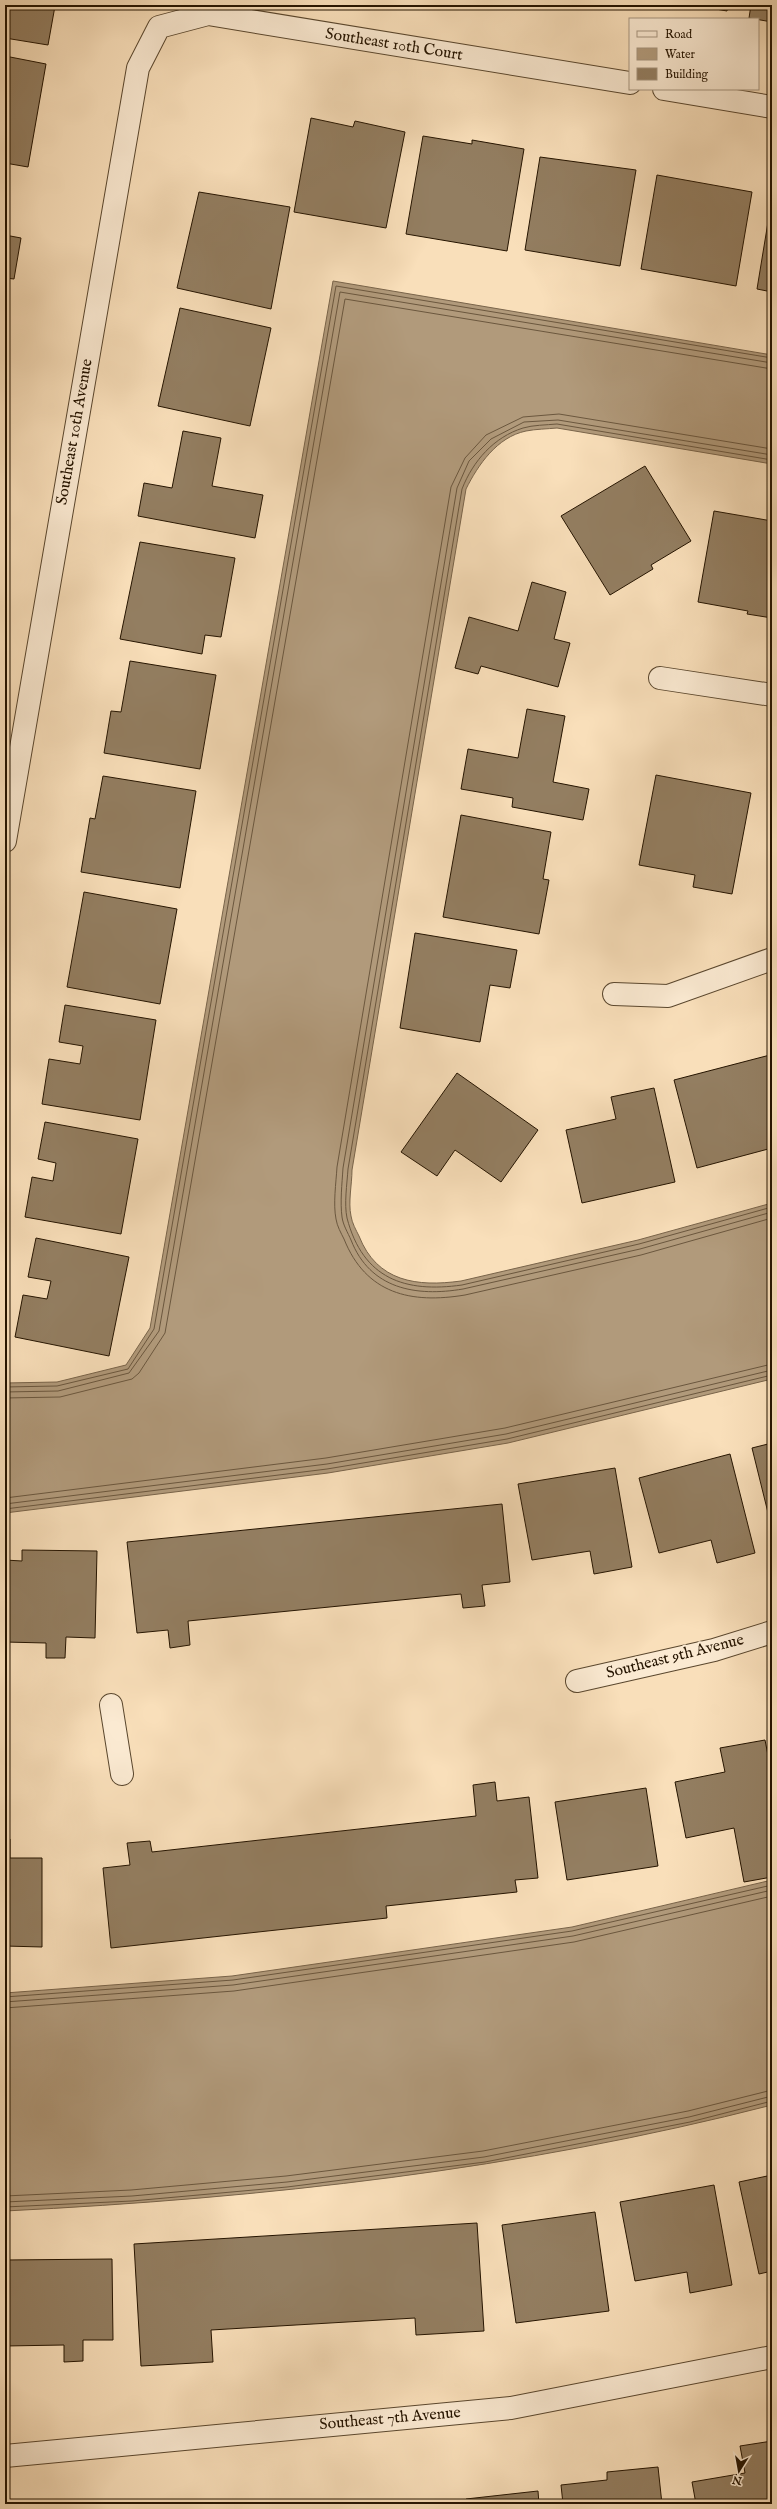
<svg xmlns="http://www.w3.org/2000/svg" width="777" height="2509" font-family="'IM FELL English',serif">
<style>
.water{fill:#b19a7b;stroke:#79644a}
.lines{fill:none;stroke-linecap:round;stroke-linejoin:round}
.shore{stroke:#6b573e;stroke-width:1}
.building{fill:#937e61;stroke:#251400}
.minor-casing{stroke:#5a472e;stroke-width:24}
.minor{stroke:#fbead2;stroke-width:22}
.labels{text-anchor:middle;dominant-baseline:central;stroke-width:4;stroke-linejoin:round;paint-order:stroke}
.street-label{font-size:16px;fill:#251400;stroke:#fbead2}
</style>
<rect width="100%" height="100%" fill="#f9dfba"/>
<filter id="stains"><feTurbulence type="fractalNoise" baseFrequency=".005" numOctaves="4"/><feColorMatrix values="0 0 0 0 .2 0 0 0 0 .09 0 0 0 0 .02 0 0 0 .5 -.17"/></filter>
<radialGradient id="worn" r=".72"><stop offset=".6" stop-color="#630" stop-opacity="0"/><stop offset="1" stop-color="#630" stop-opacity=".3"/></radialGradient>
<g class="water">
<path d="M333,281L772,355V464L557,428C547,429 536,429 526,431C497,437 478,465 466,489L352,1170C352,1184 348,1202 351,1216C352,1223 356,1230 359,1236C377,1282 417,1287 461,1281L638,1240L772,1203V1379L508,1443L328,1473L5,1513V1383L57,1382L126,1365L150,1328Z"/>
<path d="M772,1880V2105C519,2170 265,2198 5,2211V1993L232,1976L572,1927Z"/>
</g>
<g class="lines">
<g class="shore">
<path d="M772,449L559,414L523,417L486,435L465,458L451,487L337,1167C336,1183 333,1204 336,1219C337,1226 341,1233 344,1239C366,1294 411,1304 465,1295L641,1255L772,1218"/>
<path d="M772,455L558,420L524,422L491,439L469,461L457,488L343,1168C342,1184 340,1202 342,1217C343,1225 348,1233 351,1240C370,1289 416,1297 463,1289L640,1249L772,1212"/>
<path d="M772,460L557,424C546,425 533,425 523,428C494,437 473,461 462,489L348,1169C347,1184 344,1204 347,1218C363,1279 405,1293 462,1285L639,1244L772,1207"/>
<path d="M5,1387L57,1386L128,1369L154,1329L336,286L772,358"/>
<path d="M5,1392L58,1391L129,1373L159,1331L340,292L772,363"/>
<path d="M5,1398L60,1397L132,1379L139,1373L165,1333L345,299L772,369"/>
<path d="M5,1498L326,1458L505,1428L772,1364"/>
<path d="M5,1504L327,1464L506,1434L772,1370"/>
<path d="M5,1509L327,1469L507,1439L772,1375"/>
<path d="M5,1997L233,1980L572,1931L772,1885"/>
<path d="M5,2002L233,1985L573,1936L772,1890"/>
<path d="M5,2008L234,1991L574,1942L772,1896"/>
<path d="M5,2196L131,2190L286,2176L483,2151L688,2111L772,2090"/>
<path d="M5,2202L132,2196L287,2182L484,2157L689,2117L772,2096"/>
<path d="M5,2207L132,2201L287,2187L485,2162L690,2122L772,2101"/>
</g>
</g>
<g class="building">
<path d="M5,5L55,6L48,45L5,38Z"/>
<path d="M693,5H728L727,11Z"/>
<path d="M751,5H772V22L749,18Z"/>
<path d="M5,56L46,64L28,167L5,163Z"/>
<path d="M311,118L353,127L355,121L405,132L386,228L294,212Z"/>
<path d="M423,136L472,144V140L524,149L507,251L406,234Z"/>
<path d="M540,157L636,170L620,266L525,250Z"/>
<path d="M657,175L752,192L736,286L641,269Z"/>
<path d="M5,184L7,185L5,199Z"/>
<path d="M199,192L290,207L271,309L177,288Z"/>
<path d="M769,216L772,217V292L757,289Z"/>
<path d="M5,235L21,238L14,279L5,278Z"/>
<path d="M180,308L271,328L250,426L158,406Z"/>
<path d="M183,431L221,438L212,486L263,495L255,538L138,516L144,483L172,488Z"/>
<path d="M645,466L691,541L651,565L653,569L610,595L561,516Z"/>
<path d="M714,511L772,521V618L747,614L748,611L698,602Z"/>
<path d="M140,542L235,558L221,637L205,635L202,654L120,639Z"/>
<path d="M532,582L566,592L554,639L570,643L558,687L481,666L478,674L455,668L469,617L518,631Z"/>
<path d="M130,661L216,675L200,769L104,753L111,711L121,712Z"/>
<path d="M527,709L565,716L553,782L589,789L583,820L512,807L513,798L461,789L468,749L518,758Z"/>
<path d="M656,775L751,793L732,894L693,887L695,875L639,865Z"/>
<path d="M103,776L196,791L180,888L81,872L90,818L95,819Z"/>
<path d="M461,815L551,832L543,879L549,880L539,934L443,917Z"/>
<path d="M84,892L177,909L160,1004L67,987Z"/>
<path d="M415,933L517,950L510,988L490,985L480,1042L400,1028Z"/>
<path d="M65,1005L156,1020L140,1120L42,1104L49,1059L80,1064L83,1046L59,1042Z"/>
<path d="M770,1055L772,1148L697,1168L674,1080Z"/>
<path d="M457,1073L538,1130L501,1182L455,1150L437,1176L401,1152Z"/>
<path d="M654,1088L675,1182L582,1203L566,1130L616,1119L611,1097Z"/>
<path d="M45,1122L138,1139L121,1234L25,1217L32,1177L53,1181L56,1163L38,1159Z"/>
<path d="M36,1238L129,1257L109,1356L15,1337L23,1295L47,1299L51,1281L28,1277Z"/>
<path d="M772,1443V1529L752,1448Z"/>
<path d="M730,1454L755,1553L717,1563L711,1540L659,1553L639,1478Z"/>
<path d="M615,1468L632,1567L594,1574L590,1551L532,1560L518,1484Z"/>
<path d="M502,1504L510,1582L482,1585L485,1606L463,1608L461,1594L188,1621L190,1645L170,1648L168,1630L137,1633L127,1542Z"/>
<path d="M22,1550L97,1551L95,1638L66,1637L65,1658H46V1643L5,1642V1560L22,1561Z"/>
<path d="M765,1740L772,1776V1877L744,1882L734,1828L686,1838L675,1782L725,1772L720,1748Z"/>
<path d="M495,1782L497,1801L529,1797L538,1878L515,1880L517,1892L386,1906L387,1918L111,1948L103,1868L130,1865L127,1843L150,1841L152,1852L476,1816L473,1785Z"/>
<path d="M646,1788L658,1866L567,1880L555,1802Z"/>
<path d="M5,1839H10V1858H42V1947L5,1946Z"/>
<path d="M772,2175V2271L759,2274L739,2182Z"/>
<path d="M714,2185L732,2285L690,2293L687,2272L635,2281L620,2202Z"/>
<path d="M595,2212L609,2311L516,2323L502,2225Z"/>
<path d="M477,2223L484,2331L416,2335L415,2318L211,2330L213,2362L141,2366L134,2244Z"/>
<path d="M112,2259L113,2340H83V2361L64,2362V2345L5,2346V2260Z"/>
<path d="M772,2441V2504H696L692,2482L745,2473L740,2446Z"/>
<path d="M658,2467L662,2504H563L561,2485L607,2480V2472Z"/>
<path d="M538,2491L539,2504H467L466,2499Z"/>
</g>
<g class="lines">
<defs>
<g id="minor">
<path d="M664,89L772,107"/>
<path d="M660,678L772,695"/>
<path d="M5,841L138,68L159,27L208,14L630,83"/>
<path d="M614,994L668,996L772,959"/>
<path d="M577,1681L714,1650L772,1632"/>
<path d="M111,1705L122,1774"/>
<path d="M5,2456L511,2408L772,2357"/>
</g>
</defs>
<use href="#minor" class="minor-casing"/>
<use href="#minor" class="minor"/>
</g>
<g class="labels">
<g class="street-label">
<text transform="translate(394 45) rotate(9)">Southeast 10th Court</text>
<text transform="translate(75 432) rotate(-80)">Southeast 10th Avenue</text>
<text transform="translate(675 1657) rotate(-14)">Southeast 9th Avenue</text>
<text transform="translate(390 2419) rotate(-5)">Southeast 7th Avenue</text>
</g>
</g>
<rect width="777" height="2509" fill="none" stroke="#f9dfba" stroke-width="20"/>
<rect x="6" y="6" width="765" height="2497" fill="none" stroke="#251400" stroke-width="2"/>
<rect x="10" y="10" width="757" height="2489" fill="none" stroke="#251400"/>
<rect x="629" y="18" width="130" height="72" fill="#fbead2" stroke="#a5947e"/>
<rect x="637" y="31" width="20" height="6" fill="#fbead2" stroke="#a5947e"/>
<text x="665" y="38" font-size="12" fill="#251400">Road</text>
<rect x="637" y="48" width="20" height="12" fill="#b19a7b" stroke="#a5947e"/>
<text x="665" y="58" font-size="12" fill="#251400">Water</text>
<rect x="637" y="68" width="20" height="12" fill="#937e61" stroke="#a5947e"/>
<text x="665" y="78" font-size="12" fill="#251400">Building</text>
<g transform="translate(739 2471) rotate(191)" stroke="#fbead2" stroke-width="3" paint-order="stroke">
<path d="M0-3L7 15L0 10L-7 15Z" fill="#251400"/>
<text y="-6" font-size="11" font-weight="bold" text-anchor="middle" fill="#251400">N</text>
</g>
<rect width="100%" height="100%" filter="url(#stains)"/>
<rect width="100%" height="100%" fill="url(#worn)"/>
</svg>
